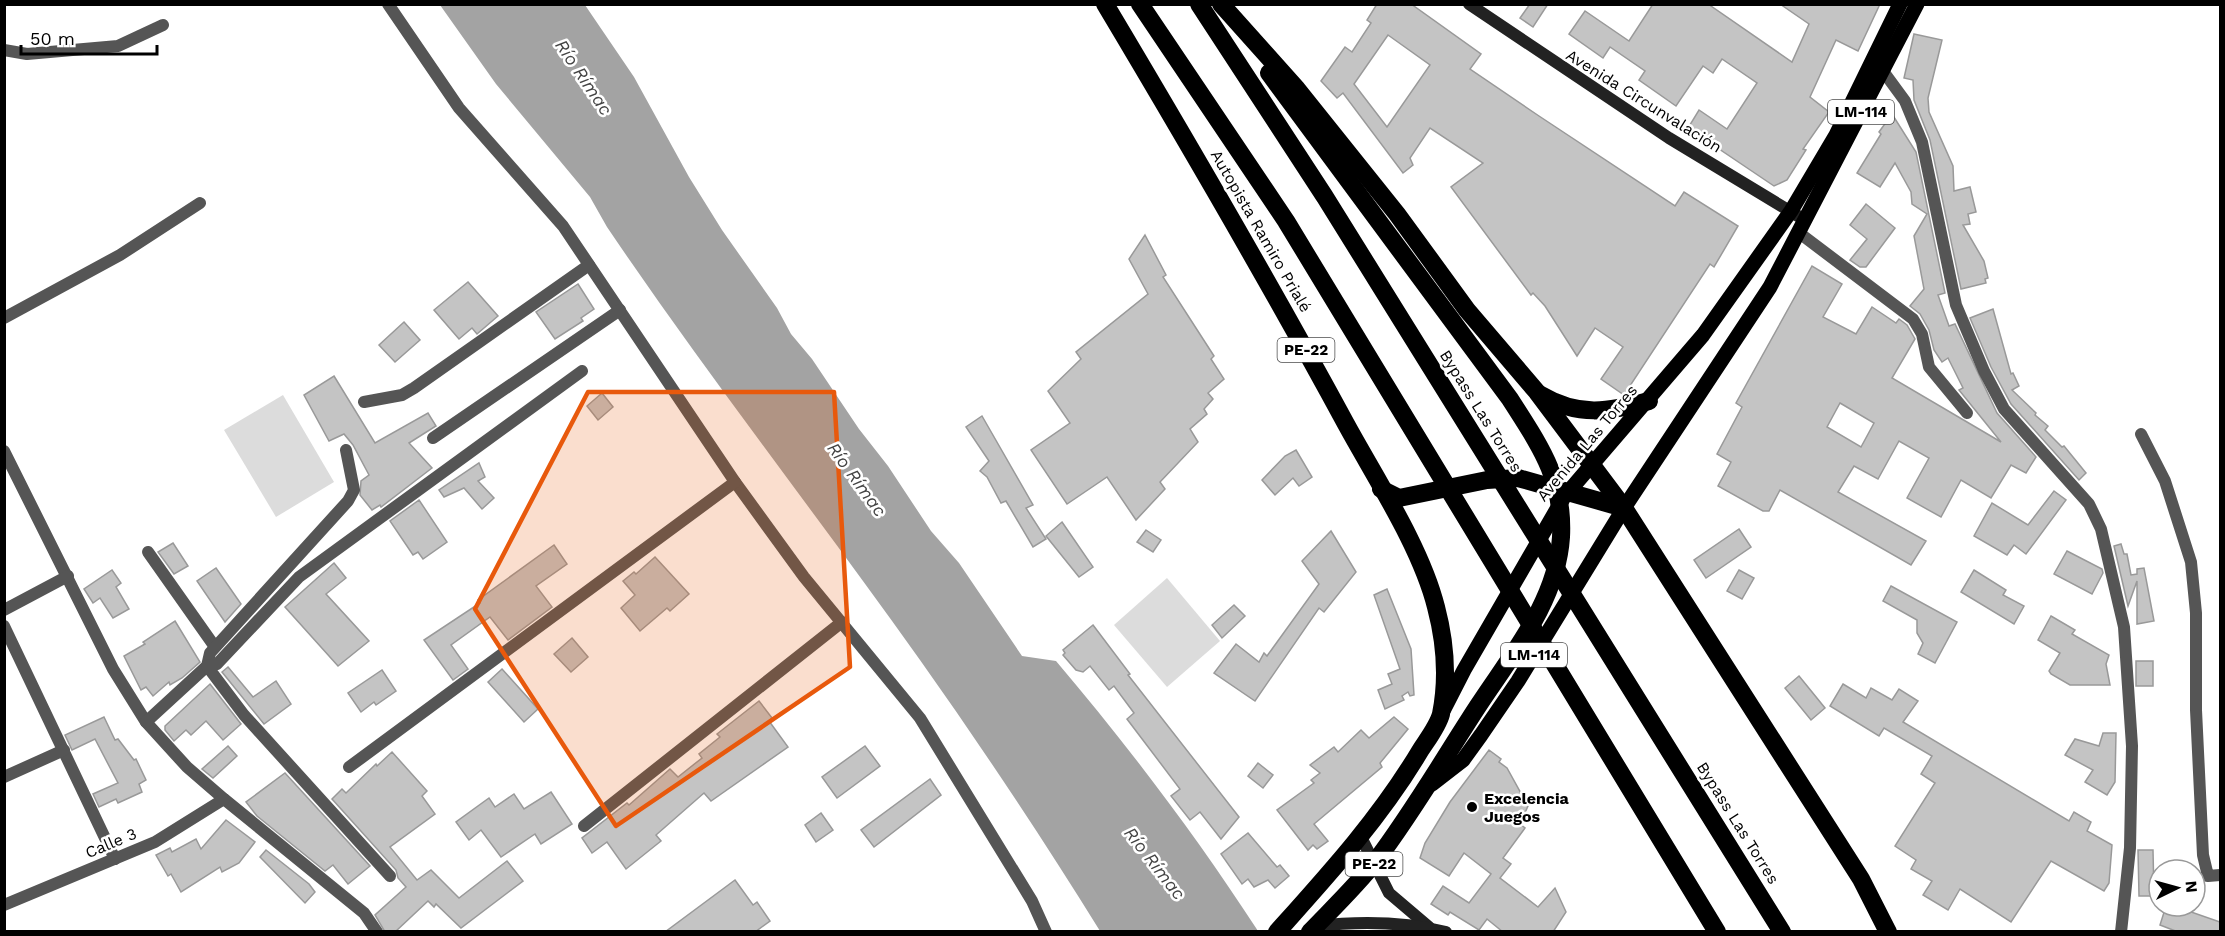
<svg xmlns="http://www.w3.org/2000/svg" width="2225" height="936" font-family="'Work Sans',sans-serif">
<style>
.green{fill:#dcdcdc}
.water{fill:#a3a3a3}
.building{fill:#c4c4c4;stroke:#999;stroke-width:1.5;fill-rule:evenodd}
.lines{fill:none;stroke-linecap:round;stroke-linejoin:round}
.street{stroke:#555;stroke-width:12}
.secondary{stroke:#222;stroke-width:12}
.primary{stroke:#000;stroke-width:15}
.highway{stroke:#000;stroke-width:18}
.marked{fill:#e8590c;fill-opacity:0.2;stroke:#e8590c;stroke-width:4.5;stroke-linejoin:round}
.poi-dot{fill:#000;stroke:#fff;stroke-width:2}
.labels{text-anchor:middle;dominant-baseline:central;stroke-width:5;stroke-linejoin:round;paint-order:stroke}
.shield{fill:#fff;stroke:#4c4c4c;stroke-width:1.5}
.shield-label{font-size:15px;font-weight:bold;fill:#000}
.street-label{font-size:16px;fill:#000;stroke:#fff}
.poi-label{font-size:16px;font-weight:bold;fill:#000;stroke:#fff;text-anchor:start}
.water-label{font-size:18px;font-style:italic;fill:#444;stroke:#fff}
</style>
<rect width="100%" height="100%" fill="#fff"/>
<g class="green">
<path d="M283,395L334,482L276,517L224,430Z"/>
<path d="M1167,578L1220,641L1167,687L1114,625Z"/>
</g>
<path class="water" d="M440,5H585L634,77L689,177L722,230L777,308L791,334L812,359L859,429L888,466L931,531L959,563L1022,656L1056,661C1129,747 1197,837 1258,931H1100C1043,839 983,749 920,660C817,515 707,375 607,227L590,197L496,84Z"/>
<g class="building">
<path d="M1377,4H1411L1481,54L1470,69L1539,116L1675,206L1684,192L1738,226L1714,267L1710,264L1624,395L1601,379L1623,347L1595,328L1577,356L1545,306L1533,293L1531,295L1451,187L1483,163L1430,128L1410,158L1413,165L1403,173L1343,93L1337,98L1321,81L1345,47L1352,52L1371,23L1367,20ZM1388,35L1430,65L1387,127L1354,84Z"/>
<path d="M1530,4H1548L1533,27L1520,18Z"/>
<path d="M1653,4H1708L1792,62L1809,24L1780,4H1880L1858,51L1836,40L1810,97L1829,112L1803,149L1806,150L1787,180L1774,186L1688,128L1699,110L1727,129L1757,83L1722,59L1713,73L1703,66L1676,106L1639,80L1645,71L1610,47L1603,58L1569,34L1585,11L1629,41Z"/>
<path d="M1914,34L1942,40L1928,98L1929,112L1953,166L1954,191L1970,187L1976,212L1968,214L1970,224L1963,225L1984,261L1988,278L1985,279L1986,283L1961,289L1930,140L1914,100L1913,80L1904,78Z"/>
<path d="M1892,114L1916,152L1945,293L1938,295L1949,326L1955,324L1997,413L2036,457L2026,473L2011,465L1991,498L1961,480L1941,517L1907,498L1929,458L1899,441L1878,479L1854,466L1838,492L1926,541L1911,565L1780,490L1769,511H1763L1718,486L1731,462L1717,454L1742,407L1736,403L1812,266L1842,284L1823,317L1856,334L1872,307L1896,323L1899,319L1907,325L1915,339L1892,378L2001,442L1959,390L1963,388L1948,358L1942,362L1934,350L1929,330L1920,314L1910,306L1924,289L1914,236L1927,214L1912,204L1911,192L1895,163L1880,187L1857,173L1881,134L1879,132ZM1840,403L1874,423L1861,447L1827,427Z"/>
<path d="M1866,204L1895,228L1866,267H1860L1850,260L1867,239L1850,225Z"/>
<path d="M1145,235L1166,275L1163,277L1214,356L1211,359L1224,379L1208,393L1213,399L1204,409L1207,414L1190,429L1198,442L1160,482L1165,489L1136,520L1107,477L1067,504L1031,450L1070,423L1048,391L1081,359L1076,352L1148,294L1129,259Z"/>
<path d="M468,282L498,316L477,334L472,328L459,339L434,310Z"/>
<path d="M578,284L594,309L581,318L583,321L555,339L536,312Z"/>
<path d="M1993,309L2011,374L2013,373L2019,386L2012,390L2036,413L2035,415L2048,426L2045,430L2062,447L2064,446L2086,473L2079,480L2011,404L1991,367L1970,318Z"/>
<path d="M404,322L420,340L395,362L379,345Z"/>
<path d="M334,376L375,443L428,413L436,426L409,443L432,468L381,507L380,505L372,510L360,495L361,481L369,475L353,445L344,434L329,441L304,395Z"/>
<path d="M602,393L613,407L598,420L587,406Z"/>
<path d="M982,416L1033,505L1026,508L1046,539L1033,547L1006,501L1001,503L987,477L980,471L989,461L966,427Z"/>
<path d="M1296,450L1312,477L1299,486L1293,478L1275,495L1262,480L1285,456Z"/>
<path d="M479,463L485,477L478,481L494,498L482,509L464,488L444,497L439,490Z"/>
<path d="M2054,491L2066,500L2026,554L2014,545L2007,555L1974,536L1992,503L2028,525Z"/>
<path d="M419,500L447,542L423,559L418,552L413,555L390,521Z"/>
<path d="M1062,522L1093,567L1079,577L1046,536Z"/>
<path d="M1739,529L1751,547L1706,578L1694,560Z"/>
<path d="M1146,530L1161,540L1153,552L1137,542Z"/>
<path d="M1331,531L1356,572L1324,612L1319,608L1255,701L1214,673L1236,644L1259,662L1264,653L1267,656L1319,584L1302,561Z"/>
<path d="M173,543L188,566L174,574L158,552Z"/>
<path d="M2121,544L2124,554H2127L2131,575L2137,574V569L2144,568L2154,621L2137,624V581L2128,606L2114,546Z"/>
<path d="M554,545L567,564L536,586L552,607L508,640L490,617L451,645L468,669L453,680L424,640L480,603L478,600Z"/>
<path d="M2067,551L2102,569L2103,573L2092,594L2054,574Z"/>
<path d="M655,557L689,594L670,611L667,608L640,631L621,608L635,595L623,581L634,572L636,574Z"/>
<path d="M334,563L346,578L326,594L369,641L338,666L285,607Z"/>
<path d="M216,568L241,604L225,622L197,581Z"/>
<path d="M112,570L121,583L116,587L129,609L113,618L100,598L93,603L84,589Z"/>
<path d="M1739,570L1754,578L1742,599L1727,591Z"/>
<path d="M1974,570L2006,590L2003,595L2024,606L2014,624L1961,592Z"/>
<path d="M1891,586L1957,622L1935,663L1918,654L1923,643L1917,633V620L1883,601Z"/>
<path d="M1387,589L1411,649L1414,695L1410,696L1408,692L1402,696L1404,700L1385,709L1378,690L1392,684L1388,674L1400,669L1374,595Z"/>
<path d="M1234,605L1245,616L1222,638L1212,625Z"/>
<path d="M2051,616L2075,630L2072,634L2109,655L2106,664L2110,685H2070L2051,674L2049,671L2060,653L2038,640Z"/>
<path d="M175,621L200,662L182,678L170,685L169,682L153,696L146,687L141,690L124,656L145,644L143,642Z"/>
<path d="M1093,625L1130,674L1128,675L1239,817L1221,839L1200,812L1190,820L1171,796L1180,789L1127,719L1134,713L1114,686L1109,690L1090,666L1083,672L1076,670L1063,655L1065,653L1063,650Z"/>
<path d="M572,638L588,657L571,672L554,654Z"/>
<rect x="2136" y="661" width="17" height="25"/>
<path d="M228,667L253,697L276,681L291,704L264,724L222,672Z"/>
<path d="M502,669L538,709L524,722L488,682Z"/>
<path d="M382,670L396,691L376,705L374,702L361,712L348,693Z"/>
<path d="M1799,676L1825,708L1811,720L1785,688Z"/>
<path d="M210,684L241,724L223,740L206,721L191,735L186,730L174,741L165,730V726Z"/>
<path d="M1843,684L1866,698L1871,688L1892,700L1899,689L1918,701L1903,722L2069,821L2074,812L2091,822L2087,831L2112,845L2109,883L2104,891L2051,861L2011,922L1960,889L1948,910L1923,895L1932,881L1911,869L1916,860L1895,846L1935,783L1921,774L1932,756L1884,728L1879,736L1830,706Z"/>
<path d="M759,701L772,718L769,721L788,747L711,801L704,793L656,835L661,841L626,869L607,842L592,853L582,838L627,803L629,805L670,769L678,777L702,758L699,754L720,737L717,734Z"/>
<path d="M104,717L115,740L118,739L134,760L136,759L146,780L139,784L142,792L118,803L116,799L99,807L93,794L118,783L95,739L72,750L65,735Z"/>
<path d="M1394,717L1408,729L1380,763L1382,767L1314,824L1328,841L1317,849L1313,845L1308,850L1277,810L1314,783L1311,780L1320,773L1310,765L1334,747L1338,752L1361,730L1369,738Z"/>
<path d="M2103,733H2116L2115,782L2107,795L2085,782L2093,770L2065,755L2075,739L2099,746Z"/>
<path d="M228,746L237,756L213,778L202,769Z"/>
<path d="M865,746L880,766L837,798L822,777Z"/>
<path d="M1489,750L1501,759L1499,762L1507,768L1528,806L1520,824L1525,828L1503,858L1511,864L1500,878L1538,907L1555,888L1566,912L1553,932H1503L1487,919L1479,930L1450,912L1448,915L1431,904L1443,886L1469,903L1491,874L1464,853L1449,876L1420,858L1425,843L1450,802Z"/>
<path d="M392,752L427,791L422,796L435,814L390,847L417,880L431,870L459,898L507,861L523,881L461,928L436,904L434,907L428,901L395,932H385L375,915L406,887L398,878L396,870L332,799L342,789L346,793L376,764L377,766Z"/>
<path d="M1258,763L1273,775L1263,788L1248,776Z"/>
<path d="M285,773L370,866L348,884L333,865L325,871L257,816L246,802Z"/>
<path d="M930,779L941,795L874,847L861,830Z"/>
<path d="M551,792L572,824L541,844L535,834L501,857L481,830L469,840L456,822L489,798L495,807L514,794L524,809Z"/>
<path d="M821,813L833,830L816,842L805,825Z"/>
<path d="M226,820L255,842L239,863L222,872L220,867L181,892L171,874L168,876L156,855L170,848L172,852L196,839L201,849Z"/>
<path d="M1248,833L1277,867L1280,865L1289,876L1275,888L1268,880L1254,887L1248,879L1242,884L1221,854Z"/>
<path d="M266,850L309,884L315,892L305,903L260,857Z"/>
<path d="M2138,850H2153L2154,896H2139Z"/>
<path d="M735,880L753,905L757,902L770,921L755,932H665Z"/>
<path d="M2166,906H2174L2220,922V932H2178L2160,925Z"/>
</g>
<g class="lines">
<g class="street">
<path d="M388,4L459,108L563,226L735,482L804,577L920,718L1032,901L1046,932"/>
<path d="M4,50L27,54L118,46L163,25"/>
<path d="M1883,71L1905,101L1922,142L1956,305L1984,371L2004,409L2089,504L2101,529L2124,627L2132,746L2130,848L2121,932"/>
<path d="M1798,232L1913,319L1922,334L1929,367L1967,413"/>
<path d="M4,318L120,255L200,203"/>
<path d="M364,402L402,395L414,388L589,265"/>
<path d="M2141,434L2165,481L2191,562L2196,613V710L2203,855L2208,876L2220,875"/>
<path d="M433,438L620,310"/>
<path d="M4,451L113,669L146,722L187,767L224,799L364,913L377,932"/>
<path d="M148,552L215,647"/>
<path d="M4,610L68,576"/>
<path d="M4,626L115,859"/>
<path d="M146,722L207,666L210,653L348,501L354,490L346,450"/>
<path d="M349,767L735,482"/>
<path d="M4,777L64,750"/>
<path d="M584,826L842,622"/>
<path d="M390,876L244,715L207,666L217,664L299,577L582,371"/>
<path d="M4,905L155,842L224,799"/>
</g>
<g class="secondary">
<path d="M1469,4L1669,138L1798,216"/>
<path d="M1361,837L1389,893L1429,927"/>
<path d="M1316,926C1360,921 1402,921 1446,932"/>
</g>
<g class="primary">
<path d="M1444,709L1464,670L1564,497L1703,335L1791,211L1836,135L1900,4"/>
<path d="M1432,784L1463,760L1481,735L1518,681L1624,508L1770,287L1917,4"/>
</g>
<g class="highway">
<path d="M1105,4C1188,143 1269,282 1346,424C1376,479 1421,547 1436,607C1445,641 1448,679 1441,714C1438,726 1427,740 1420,751C1380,818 1329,874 1277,932"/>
<path d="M1140,4L1286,221L1717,932"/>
<path d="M1199,4L1325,197L1782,932"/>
<path d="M1221,4L1297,89L1397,214L1467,310L1537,392L1624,508L1861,879L1888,932"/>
<path d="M1269,73L1510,399C1540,446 1564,479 1561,537C1557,601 1512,654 1478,706C1444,758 1413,812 1375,862C1356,886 1332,909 1310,932"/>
<path d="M1541,395C1578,417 1609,412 1649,401"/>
<path d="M1381,489L1399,498L1487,480L1518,478L1624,508"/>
</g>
</g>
<path class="marked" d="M588,392H834L850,667L616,826L475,609Z"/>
<circle class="poi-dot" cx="1472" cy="807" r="6"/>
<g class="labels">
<g class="shield">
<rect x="1828" y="100" width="66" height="24" rx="4.5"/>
<rect x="1277.5" y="338" width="57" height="24" rx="4.5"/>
<rect x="1501" y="643" width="66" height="24" rx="4.5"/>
<rect x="1345.5" y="852" width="57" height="24" rx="4.5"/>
</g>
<g class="shield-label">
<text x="1861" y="112">LM-114</text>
<text x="1306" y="350">PE-22</text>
<text x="1534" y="655">LM-114</text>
<text x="1374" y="864">PE-22</text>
</g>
<g class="street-label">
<text transform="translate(1644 101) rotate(32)">Avenida Circunvalación</text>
<text transform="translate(1261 231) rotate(60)">Autopista Ramiro Prialé</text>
<text transform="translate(1481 411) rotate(58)">Bypass Las Torres</text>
<text transform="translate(1587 443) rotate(-50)">Avenida Las Torres</text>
<text transform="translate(1738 823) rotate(58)">Bypass Las Torres</text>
<text transform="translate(111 843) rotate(-23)">Calle 3</text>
</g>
<g class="poi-label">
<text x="1484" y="798">Excelencia<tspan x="1484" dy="18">Juegos</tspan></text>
</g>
<g class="water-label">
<text transform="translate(584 77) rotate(56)">Río Rímac</text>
<text transform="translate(857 479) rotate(54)">Río Rímac</text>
<text transform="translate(1155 863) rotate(52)">Río Rímac</text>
</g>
</g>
<rect width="2225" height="936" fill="none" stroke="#000000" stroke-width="12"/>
<g transform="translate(2177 888) rotate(85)"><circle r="28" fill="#ffffff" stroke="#999999" stroke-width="1.5"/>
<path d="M0-4.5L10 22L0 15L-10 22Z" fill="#000000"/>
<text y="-9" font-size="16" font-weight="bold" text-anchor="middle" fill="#000000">N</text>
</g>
<path d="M21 45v9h136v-9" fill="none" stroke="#000000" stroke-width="3"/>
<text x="30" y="45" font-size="18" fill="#000000" stroke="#ffffff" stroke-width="4.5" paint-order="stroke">50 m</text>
</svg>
